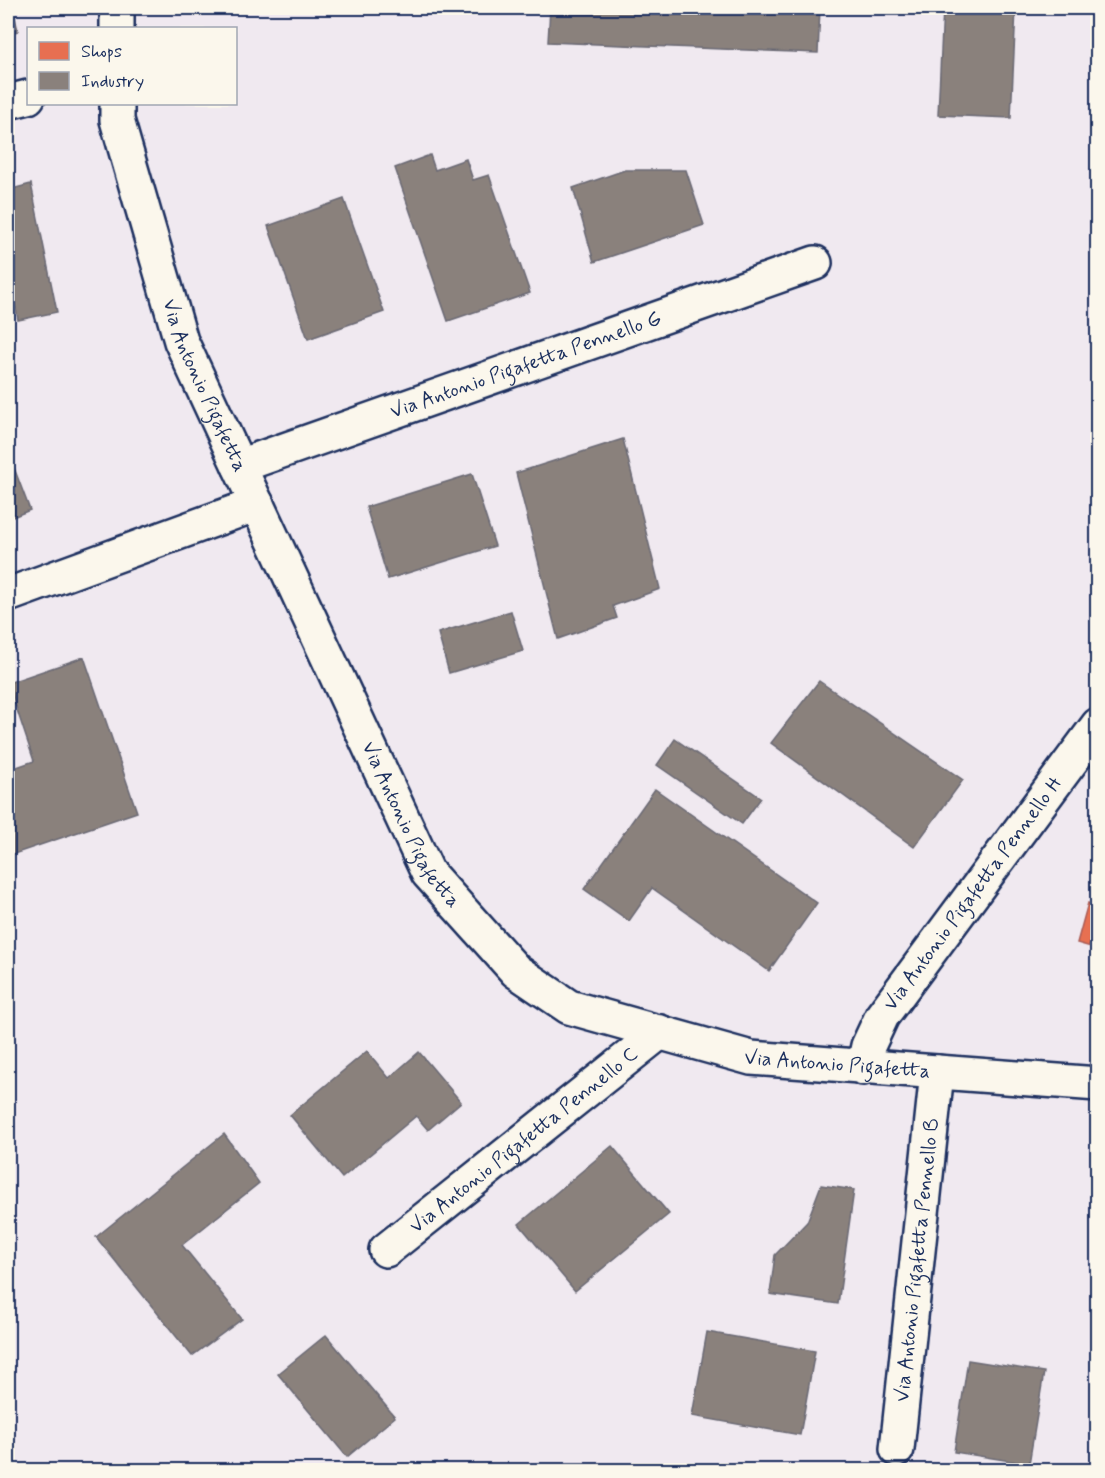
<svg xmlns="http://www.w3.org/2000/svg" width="1105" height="1478" font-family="Mynerve,sans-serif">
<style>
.built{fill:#f0e9f0;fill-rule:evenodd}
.shops{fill:#e76f51;stroke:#aa5c55;stroke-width:1.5}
.industry{fill:#8a817c;stroke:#696873;stroke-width:1.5}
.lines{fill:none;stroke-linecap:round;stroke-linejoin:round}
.minor-casing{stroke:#1b2f5e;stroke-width:38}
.minor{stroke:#fbf7ec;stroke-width:33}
.labels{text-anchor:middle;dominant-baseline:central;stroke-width:6;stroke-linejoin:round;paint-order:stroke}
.street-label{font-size:20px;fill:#1b2f5e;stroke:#fbf7ec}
</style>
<rect width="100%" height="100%" fill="#fbf7ec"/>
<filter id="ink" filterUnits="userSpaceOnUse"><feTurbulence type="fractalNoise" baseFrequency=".0167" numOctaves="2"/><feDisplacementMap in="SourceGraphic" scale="12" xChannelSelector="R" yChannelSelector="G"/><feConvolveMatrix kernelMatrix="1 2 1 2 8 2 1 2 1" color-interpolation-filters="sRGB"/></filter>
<g filter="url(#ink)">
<path class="built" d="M8,8H1097V1470H8ZM28,28H236V104H28Z"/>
<path class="shops" d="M1088,903L1098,906V949L1077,943Z"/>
<g class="industry">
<path d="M8,8H13L18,31L8,34Z"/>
<path d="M550,8H820L818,53L548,42Z"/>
<path d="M943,8H1016L1011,118L938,115Z"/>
<path d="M430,155L435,170L466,159L473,180L489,175L530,293L448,321L395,168Z"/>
<path d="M625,170H686L704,225L594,262L573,188Z"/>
<path d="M31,184L57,312L18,320L8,264V190Z"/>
<path d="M344,199L384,312L308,339L268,226Z"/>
<path d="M623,439L660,589L613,606L617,618L558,639L516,473Z"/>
<path d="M8,452L30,510L8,519Z"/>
<path d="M472,474L495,546L388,579L366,507Z"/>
<path d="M511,611L523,651L449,673L438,633Z"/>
<path d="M84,657L137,812L8,856V770L34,761L8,683Z"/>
<path d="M819,681L963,780L914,847L771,743Z"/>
<path d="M675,739L761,798L742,824L657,765Z"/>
<path d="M655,789L817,903L769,971L652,888L629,921L584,889Z"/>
<path d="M367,1051L389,1078L419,1052L461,1102L428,1130L416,1116L342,1178L290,1115Z"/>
<path d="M224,1134L259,1183L182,1245L242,1319L192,1356L96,1237Z"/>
<path d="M612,1146L669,1214L575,1291L519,1224Z"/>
<path d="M821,1185L854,1190L838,1304L770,1294L775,1255L807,1222Z"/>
<path d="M707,1332L815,1351L800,1435L692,1416Z"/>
<path d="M326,1335L395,1417L347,1457L278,1374Z"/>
<path d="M968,1360L1044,1372L1029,1464L954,1452Z"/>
</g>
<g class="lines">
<defs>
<g id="minor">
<path d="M117,8V28"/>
<path d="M8,102L28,97"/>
<path id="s1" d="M117,104V120L181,341L428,873L516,971L569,1007L751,1058L1098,1084"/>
<path id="s2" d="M239,466L815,263"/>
<path d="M8,595L257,504"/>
<path id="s3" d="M863,1068L868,1046L882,1016L1098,725"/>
<path id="s4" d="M386,1250L660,1032"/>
<path id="s5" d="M897,1449L937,1072"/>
</g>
</defs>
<use href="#minor" class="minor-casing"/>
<use href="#minor" class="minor"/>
</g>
</g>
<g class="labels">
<g class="street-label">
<text stroke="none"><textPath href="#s2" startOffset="304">Via Antonio Pigafetta Pennello G</textPath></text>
<text stroke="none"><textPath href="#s1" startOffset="296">Via Antonio Pigafetta</textPath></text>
<text stroke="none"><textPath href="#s1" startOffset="782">Via Antonio Pigafetta</textPath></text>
<text stroke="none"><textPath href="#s3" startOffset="208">Via Antonio Pigafetta Pennello H</textPath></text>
<text stroke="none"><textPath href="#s1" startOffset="1304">Via Antonio Pigafetta</textPath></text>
<text stroke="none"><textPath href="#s4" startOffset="176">Via Antonio Pigafetta Pennello C</textPath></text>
<text stroke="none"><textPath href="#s5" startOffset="190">Via Antonio Pigafetta Pennello B</textPath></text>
</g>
</g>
<rect width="1105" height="1478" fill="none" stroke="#fbf7ec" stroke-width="30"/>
<rect x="15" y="15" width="1075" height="1448" fill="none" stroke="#1b2f5e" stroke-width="2" filter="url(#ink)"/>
<rect x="27" y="27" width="210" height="78" fill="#fbf7ec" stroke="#a1a7b3" stroke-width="1.5"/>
<rect x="39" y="42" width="30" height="18" fill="#e76f51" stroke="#a1a7b3" stroke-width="1.5"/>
<text x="81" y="57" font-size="18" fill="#1b2f5e">Shops</text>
<rect x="39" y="72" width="30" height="18" fill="#8a817c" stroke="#a1a7b3" stroke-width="1.5"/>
<text x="81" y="87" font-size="18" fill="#1b2f5e">Industry</text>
</svg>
